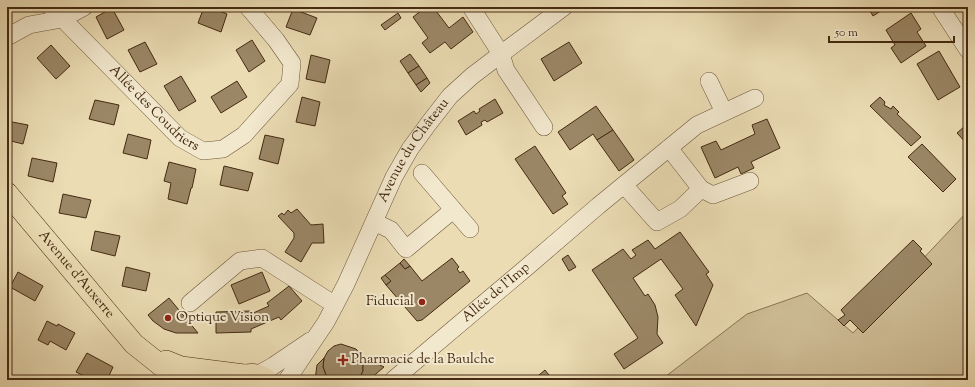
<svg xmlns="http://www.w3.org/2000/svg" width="975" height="387" font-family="'Sorts Mill Goudy',serif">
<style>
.green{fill:#cfbe98;stroke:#8a7455}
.building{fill:#9b8766;stroke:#442a12}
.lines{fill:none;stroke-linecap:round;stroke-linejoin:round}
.minor-casing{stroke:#6e563a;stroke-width:18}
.major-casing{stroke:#442a12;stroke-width:22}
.minor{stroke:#f2e8ce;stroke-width:17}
.major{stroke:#ebdcb4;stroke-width:21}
.poi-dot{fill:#8f2418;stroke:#f2e8ce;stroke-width:1.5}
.labels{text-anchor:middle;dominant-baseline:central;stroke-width:4;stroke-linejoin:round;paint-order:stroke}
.street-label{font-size:14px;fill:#442a12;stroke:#f2e8ce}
.poi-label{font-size:14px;fill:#442a12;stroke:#f2e8ce;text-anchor:start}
</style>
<rect width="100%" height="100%" fill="#ebdcb4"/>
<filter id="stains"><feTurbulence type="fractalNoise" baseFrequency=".005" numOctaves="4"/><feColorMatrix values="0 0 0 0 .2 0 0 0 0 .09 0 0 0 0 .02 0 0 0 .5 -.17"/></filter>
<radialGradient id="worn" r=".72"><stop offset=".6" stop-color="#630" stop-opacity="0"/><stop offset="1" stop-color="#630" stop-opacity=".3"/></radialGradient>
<path class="green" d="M968,211V380H661L747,314L807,293L853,333Z"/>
<g class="building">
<path d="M204,7H210L227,14L221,32L198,23Z"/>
<path d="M426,7H433L449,28L463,17L473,32L451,49L445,42L430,53L422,43L428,38L413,17Z"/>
<path d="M868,7H887L873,16Z"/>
<path d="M112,8L124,30L107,39L96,17Z"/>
<path d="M293,9L317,18L310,35L286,27Z"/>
<path d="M398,13L401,18L385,30L381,25Z"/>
<path d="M911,13L921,29L917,32L926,46L901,63L891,48L895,45L886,30Z"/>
<path d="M252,40L265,61L249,72L236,50Z"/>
<path d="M145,42L157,64L140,72L128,50Z"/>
<path d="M569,42L582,63L554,81L541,59Z"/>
<path d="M51,45L70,66L56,79L37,58Z"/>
<path d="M939,51L960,87L938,100L917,64Z"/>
<path d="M410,54L419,66L408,73L400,61Z"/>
<path d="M311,55L330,60L325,83L306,79Z"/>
<path d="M419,66L427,78L416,85L408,73Z"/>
<path d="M181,76L196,101L179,111L164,86Z"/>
<path d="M427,78L430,83L421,92L416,85Z"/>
<path d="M237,81L247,97L221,113L211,97Z"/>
<path d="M302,97L320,102L315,126L296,122Z"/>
<path d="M880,97L885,102L884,105L891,109L893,106L899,112L897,114L921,137L911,146L870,106Z"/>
<path d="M495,99L503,113L487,122L485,120L481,122L482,125L466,135L458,121L474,111L476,114L480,111L479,109Z"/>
<path d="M95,100L119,105L114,125L89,119Z"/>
<path d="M596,106L613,130L597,140L593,134L570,150L558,132Z"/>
<path d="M767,119L780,148L751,162L754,168L741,174L738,167L715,178L701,147L716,141L721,150L755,134L752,125Z"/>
<path d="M7,121L28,125L23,144L7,140Z"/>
<path d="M965,126L967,128L968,127V145L957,133Z"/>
<path d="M613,130L634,160L619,171L597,140Z"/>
<path d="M128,134L151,140L147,159L123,153Z"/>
<path d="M265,135L284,139L278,164L259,159Z"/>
<path d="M922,144L956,179L943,192L908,157Z"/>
<path d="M535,146L566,193L562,196L568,204L553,214L515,159Z"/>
<path d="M32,158L57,163L53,182L28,176Z"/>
<path d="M169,162L196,169L192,188H191L187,204L168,199L171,183L164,181Z"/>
<path d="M224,166L253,173L248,191L220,185Z"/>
<path d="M63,194L91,200L86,218L59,213Z"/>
<path d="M297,209L311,225L323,224L324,243H312L301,262L285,252L294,238V233L278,216L282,213L284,215L288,210L291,213Z"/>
<path d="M95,231L120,236L115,256L91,250Z"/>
<path d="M680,232L709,272L706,274L713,285L696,326L675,295L683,289L661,259L633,278L645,296L648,294L655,305L658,317L657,334L663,343L624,369L614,354L638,338L592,270L623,249L631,259L636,255L632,250L648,240L655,249Z"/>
<path d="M913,240L922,249L920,251L932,264L863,333L850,320L844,326L838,320L845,315L841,310Z"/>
<path d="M568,255L576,267L569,271L562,259Z"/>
<path d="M452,258L459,267L457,269L460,273L463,271L470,281L422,320L417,321L386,285L391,281L385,275L400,263L405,269L410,266L422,281Z"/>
<path d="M404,259L410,266L405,269L400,263Z"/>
<path d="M126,267L150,273L146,291L122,286Z"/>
<path d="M18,272L43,286L35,301L10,287Z"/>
<path d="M262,272L270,291L239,304L231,285Z"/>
<path d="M385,275L391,281L386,285L381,278Z"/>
<path d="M289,286L302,301L281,320L279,317L251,329V332L216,333V312L250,311L251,314L269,306L267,303Z"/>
<path d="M169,298L198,333H176L164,329L153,321L148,315Z"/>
<path d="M47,321L57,326L58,324L75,333L66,350L50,341L48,345L38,340Z"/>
<path d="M341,344L356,349L361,355L363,362V371L359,379L357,380H330L326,375L323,367L324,358L328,351L334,346Z"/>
<path d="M87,353L113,367L107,380H92L76,372Z"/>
<path d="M324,358L323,367L326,375L330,380H315L317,365Z"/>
<path d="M370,360L384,367L369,380H357L359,379L363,371V362Z"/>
<path d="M545,370L553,380H533Z"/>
</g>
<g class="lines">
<defs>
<g id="minor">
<path id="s1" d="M51,7L180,138L203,151L223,149L244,135L290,84L292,63L276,40L248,7"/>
<path d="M471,7L501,54L506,70L544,127"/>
<path d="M940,7L968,50"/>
<path d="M7,37L29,25L62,19L84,7"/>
<path d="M709,81L724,112"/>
<path d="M669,148L701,189L713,195L750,181"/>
<path d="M422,173L470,229"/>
<path d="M624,185L657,222L680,209L701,189"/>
<path d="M374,222L391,230L406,249L453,210"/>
<path d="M190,303L240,261L262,258L335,305"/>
<path d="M257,375L273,366L310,341"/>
<path id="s2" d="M287,380L326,322L335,305L346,284L394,177L410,149L429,123L450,96L472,76L501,54L564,7"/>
<path id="s3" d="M393,380L527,267L598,206L697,125L755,98"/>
</g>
<g id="major">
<path id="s4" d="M7,193L134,344L173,375L184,380"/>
<path d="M166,361L181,367L244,375"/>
<path d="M234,380C245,373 257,372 267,380"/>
</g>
</defs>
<use href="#minor" class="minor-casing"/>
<use href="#major" class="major-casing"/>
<use href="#minor" class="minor"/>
<use href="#major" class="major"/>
</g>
<g class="poi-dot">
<circle cx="422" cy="302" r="4"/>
<circle cx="168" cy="318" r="4"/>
<path d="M341 354h4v4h4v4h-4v4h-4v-4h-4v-4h4z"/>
</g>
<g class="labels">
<g class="street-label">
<text stroke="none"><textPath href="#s1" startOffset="145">Allée des Coudriers</textPath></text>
<text stroke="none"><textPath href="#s2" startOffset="263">Avenue du Château</textPath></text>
<text stroke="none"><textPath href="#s4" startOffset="107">Avenue d'Auxerre</textPath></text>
<text stroke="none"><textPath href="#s3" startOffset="135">Allée de l'Imp</textPath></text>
</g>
<g class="poi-label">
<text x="414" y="302" text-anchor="end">Fiducial</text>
<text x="176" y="318">Optique Vision</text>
<text x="351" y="360">Pharmacie de la Baulche</text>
</g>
</g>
<rect width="975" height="387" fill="none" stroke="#ebdcb4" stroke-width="24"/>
<rect x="8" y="8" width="959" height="371" fill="none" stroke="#442a12" stroke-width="2"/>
<rect x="12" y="12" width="951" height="363" fill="none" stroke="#442a12"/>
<path d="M829 36v6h125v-6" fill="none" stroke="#442a12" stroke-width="2"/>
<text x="835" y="36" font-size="12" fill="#442a12" stroke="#f2e8ce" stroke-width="3" paint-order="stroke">50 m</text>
<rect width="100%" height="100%" filter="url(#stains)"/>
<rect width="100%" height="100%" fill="url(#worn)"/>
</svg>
